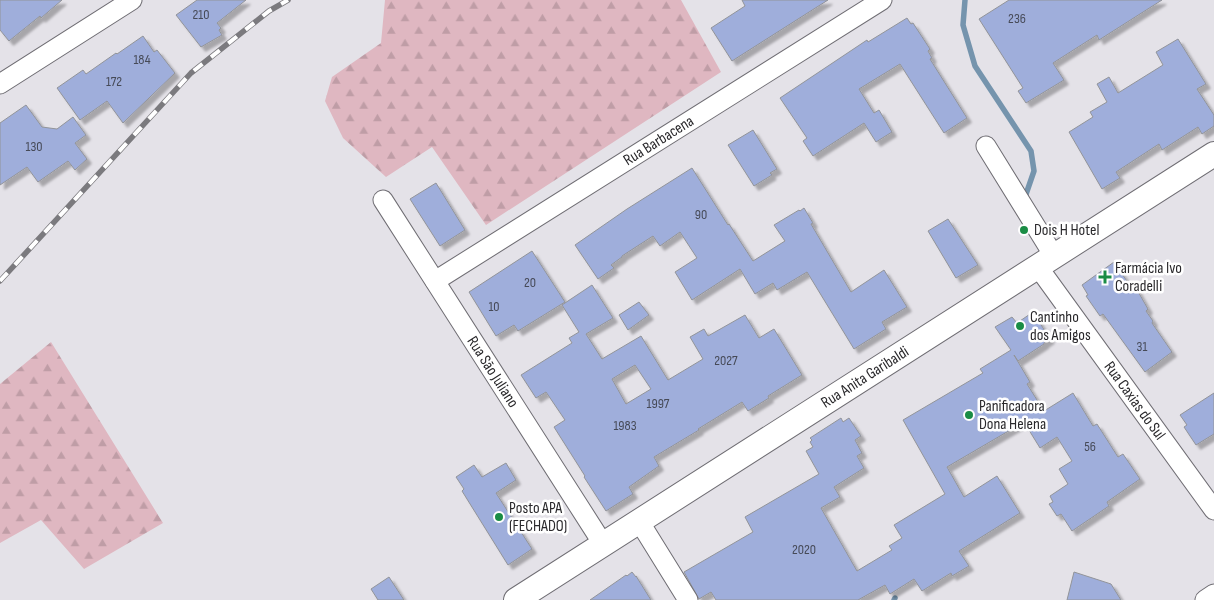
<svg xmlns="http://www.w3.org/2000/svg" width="1214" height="600" font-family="'Sofia Sans Condensed',sans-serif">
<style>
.forest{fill:url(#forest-firs)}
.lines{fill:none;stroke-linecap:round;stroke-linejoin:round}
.stream{stroke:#7594ad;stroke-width:5.5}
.building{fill:#9faedb;stroke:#929499;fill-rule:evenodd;filter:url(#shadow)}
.minor-casing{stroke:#6f6d73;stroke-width:21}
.major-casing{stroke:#6f6d73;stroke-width:26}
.minor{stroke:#fff;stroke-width:19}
.major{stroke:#fff;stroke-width:24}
.rail-casing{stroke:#7b7a7e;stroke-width:5.5}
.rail{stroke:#fff;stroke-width:4;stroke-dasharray:11;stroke-linecap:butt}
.poi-dot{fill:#1a8c45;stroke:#fff;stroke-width:2}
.labels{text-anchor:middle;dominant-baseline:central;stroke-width:5;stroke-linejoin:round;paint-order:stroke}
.number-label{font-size:14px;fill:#464a57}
.street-label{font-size:16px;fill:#29282b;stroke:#fff}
.poi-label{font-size:16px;fill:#29282b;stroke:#fff;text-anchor:start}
</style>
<defs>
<pattern id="forest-firs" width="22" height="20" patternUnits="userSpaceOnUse" patternTransform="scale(1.25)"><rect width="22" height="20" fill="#dfb7c1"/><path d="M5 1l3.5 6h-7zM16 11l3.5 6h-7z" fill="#bf9da6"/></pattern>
<filter id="shadow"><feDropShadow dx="4.5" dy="4.5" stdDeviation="1" flood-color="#0004"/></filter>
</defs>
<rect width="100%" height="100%" fill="#e4e2e8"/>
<g class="forest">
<path d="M385,0H681L721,72L486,225L432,147L386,177L343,138L325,101L332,77L381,43Z"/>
<path d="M51,342L163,523L84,569L41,520L0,543V384Z"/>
</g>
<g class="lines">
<g class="stream">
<path d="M965,0L963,25L975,66L1031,151L1034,171L1024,200"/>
<path d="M894,600L895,598"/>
</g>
</g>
<g class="building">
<path d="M0,0H62L41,18L40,16L9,41L0,30Z"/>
<path d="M197,0H246L217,23L221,28L219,30L222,35L201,47L176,15Z"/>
<path d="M742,0H828L732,61L711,28L745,6Z"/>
<path d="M1009,0H1162L1099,40L1097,35L1053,63L1064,80L1026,103L1018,91L1023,88L979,19Z"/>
<path d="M907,18L911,24L913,23L930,49L928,51L932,58L930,59L967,118L944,133L900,64L859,89L874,113L879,110L892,132L876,142L864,123L813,156L803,141L807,138L780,98L867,40L868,42Z"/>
<path d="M143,36L154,52L157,50L175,73L123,123L107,101L80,120L57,88L83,70L86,74L116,53L117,54Z"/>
<path d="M1178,39L1206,84L1197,89L1214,115V126L1202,134L1198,127L1162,150L1159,144L1116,172L1120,178L1102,189L1069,132L1093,117L1090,112L1107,102L1097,84L1109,77L1118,93L1163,65L1156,52Z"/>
<path d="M26,105L42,127L57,129L73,117L86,135L75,143L87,159L75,170L68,161L38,182L27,167L0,185V123Z"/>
<path d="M753,130L777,169L770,173L772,175L754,186L728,145Z"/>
<path d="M692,168L728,225L729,224L753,261L785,241L774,225L799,210L800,211L804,208L813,223L811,224L851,292L884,270L907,307L882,322L886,329L854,349L807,272L777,290L773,283L755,294L740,269L692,300L675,272L697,258L680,232L660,246L653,236L622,256V257L611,265L614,268L598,279L575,245L627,209Z"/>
<path d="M436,183L465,230L440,246L410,199Z"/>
<path d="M948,219L978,265L956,278L928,231Z"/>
<path d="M532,251L565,302L518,331L514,325L496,336L469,292Z"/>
<path d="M1114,262L1133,290L1136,288L1148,309L1146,311L1153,321L1152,323L1172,352L1145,372L1103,314L1100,316L1086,296L1088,295L1082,285Z"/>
<path d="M592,285L613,318L586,334L602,359L641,336L668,380L703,359L690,337L704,329L708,336L745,315L759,338L774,329L802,375L768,396L769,398L748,411L742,402L698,429L699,430L654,457L659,466L629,487L633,494L606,511L584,477L585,476L554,427L565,420L546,392L536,398L521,375L572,343L569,338L579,332L562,305ZM635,365L651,389L626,404L612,379Z"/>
<path d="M639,302L649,315L628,330L619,315Z"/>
<path d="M1033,312L1050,339L1044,343V344L1018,361L1014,355L1030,382L1027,384L1044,411L1073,393L1093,426L1097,424L1118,457L1123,454L1140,479L1107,502L1109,506L1072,531L1061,514L1057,516L1049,504L1053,502L1050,496L1068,484L1059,469L1072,461L1057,437L1040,448L1024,422L947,467L964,497L997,476L1020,513L959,551L969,566L952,576L951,573L922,591L914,579L890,594L885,585L858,600H716L711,592L699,599L684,572L753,532L745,517L819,474L806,451L813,447L810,442L812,440L810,438L841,418L843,422L849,418L861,436L855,440L862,453L857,456L864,468L834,487L840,497L821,508L857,571L892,550L889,546L902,538L894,525L945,494L903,420L983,373L980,369L1011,350L995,327L1012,317L1017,323Z"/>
<path d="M1214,393V434L1196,445L1184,427L1187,425L1180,415Z"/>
<path d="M506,463L516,480L496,493L532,549L508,565L462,491L464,489L456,477L474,465L482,477Z"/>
<path d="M632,572L636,577V576L651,600H590L626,575L627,576Z"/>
<path d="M1074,572L1111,584L1121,600H1067Z"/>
<path d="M389,577L404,600H378L371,589Z"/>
</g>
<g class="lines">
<defs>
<g id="minor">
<path d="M0,84L132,0"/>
<path d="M986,146L1054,256"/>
<path id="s1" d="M383,200L603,544"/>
<path id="s2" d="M1038,267L1214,510"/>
<path id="s3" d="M435,281L882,0"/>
<path d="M639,521L688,600"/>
<path d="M1205,600L1214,594"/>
</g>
<g id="major">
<path id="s4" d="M516,600L1214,154"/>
</g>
</defs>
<use href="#minor" class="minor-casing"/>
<use href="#major" class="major-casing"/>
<use href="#minor" class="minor"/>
<use href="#major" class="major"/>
<defs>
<path id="rail" d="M0,281L191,73L269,11L288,0"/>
</defs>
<use href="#rail" class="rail-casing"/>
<use href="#rail" class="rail"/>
</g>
<g class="poi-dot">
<circle cx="1024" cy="230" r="5"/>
<path d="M1102.5 269.5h5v5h5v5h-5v5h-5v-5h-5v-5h5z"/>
<circle cx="1020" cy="326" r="5"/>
<circle cx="969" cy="415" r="5"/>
<circle cx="499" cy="517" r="5"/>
</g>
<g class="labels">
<g class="number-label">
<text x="201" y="14">210</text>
<text x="1017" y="18">236</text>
<text x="142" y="59">184</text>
<text x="114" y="81">172</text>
<text x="34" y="146">130</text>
<text x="701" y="214">90</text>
<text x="530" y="282">20</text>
<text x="494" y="306">10</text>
<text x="1142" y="346">31</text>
<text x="726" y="360">2027</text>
<text x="658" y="403">1997</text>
<text x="625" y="425">1983</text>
<text x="1090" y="446">56</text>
<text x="804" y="549">2020</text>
</g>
<g class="street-label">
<text stroke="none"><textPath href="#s3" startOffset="264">Rua Barbacena</textPath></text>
<text stroke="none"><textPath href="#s1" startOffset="204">Rua São Juliano</textPath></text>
<text stroke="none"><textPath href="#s4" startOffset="414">Rua Anita Garibaldi</textPath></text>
<text stroke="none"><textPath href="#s2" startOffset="165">Rua Caxias do Sul</textPath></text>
</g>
<g class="poi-label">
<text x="1034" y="230">Dois H Hotel</text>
<text x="1115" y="268">Farmácia Ivo<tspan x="1115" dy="18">Coradelli</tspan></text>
<text x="1030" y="317">Cantinho<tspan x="1030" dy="18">dos Amigos</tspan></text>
<text x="979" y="406">Panificadora<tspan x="979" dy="18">Dona Helena</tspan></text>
<text x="509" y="508">Posto APA<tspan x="509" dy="18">(FECHADO)</tspan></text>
</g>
</g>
</svg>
